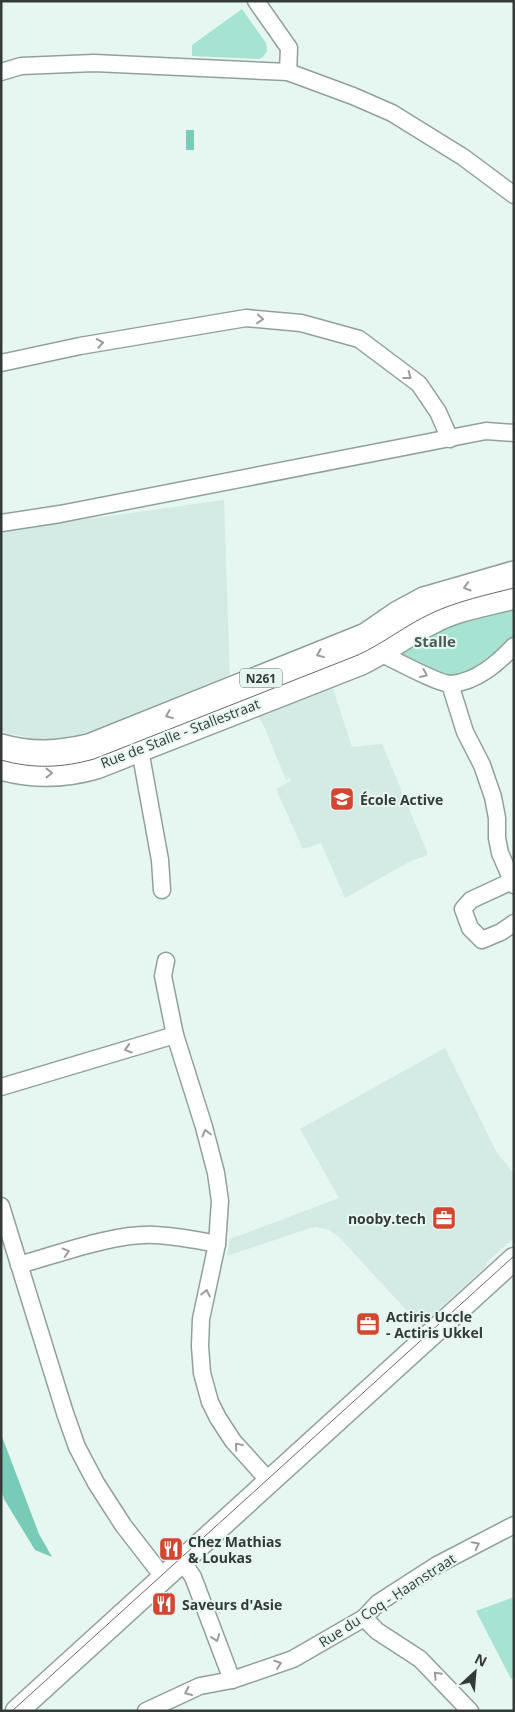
<svg xmlns="http://www.w3.org/2000/svg" width="515" height="1712" font-family="'Open Sans',sans-serif">
<style>
.built{fill:#d3ebe4}
.green{fill:#a6e3d2}
.forest{fill:#78cbb6}
.water{fill:#79ccb7}
.lines{fill:none;stroke-linecap:round;stroke-linejoin:round}
.street-casing{stroke:#92a09c;stroke-width:19}
.secondary-casing{stroke:#92a09c;stroke-width:25}
.primary-casing{stroke:#92a09c;stroke-width:28}
.street{stroke:#fff;stroke-width:16}
.secondary{stroke:#fff;stroke-width:22}
.primary{stroke:#fff;stroke-width:25}
.tram{stroke:#616a67;stroke-width:1}
.oneway{stroke:#9a9c9c}
.labels{text-anchor:middle;dominant-baseline:central;stroke-width:4;stroke-linejoin:round;paint-order:stroke}
.shield{fill:#e6f6f1;stroke:#697270;stroke-width:1}
.shield-label{font-size:12px;font-weight:bold;fill:#343a38}
.street-label{font-size:14px;fill:#343a38;stroke:#e6f6f1}
.poi-label{font-size:14px;font-weight:bold;fill:#343a38;stroke:#e6f6f1;text-anchor:start}
.neighbourhood-label{font-size:15px;font-weight:bold;fill:#4c5a56;stroke:#e6f6f1}
</style>
<rect width="100%" height="100%" fill="#e6f6f1"/>
<g class="built">
<path d="M224,500L230,682L125,726L57,743L1,732V531Z"/>
<path d="M332,686L352,747L382,744L427,852V855L409,862L345,898L321,843L303,849L276,789L291,781L290,778L286,780L264,726L258,716Z"/>
<path d="M445,1048L497,1153L514,1174V1238L486,1263L487,1265L421,1326L338,1236L329,1230L316,1227L310,1228L227,1256L230,1239L339,1198L300,1129Z"/>
</g>
<g class="green">
<path d="M242,9L266,43L267,51L263,57L259,59L192,56V45Z"/>
<path d="M514,606V637C498,654 470,680 445,675C427,671 410,662 393,656L435,623Z"/>
<path d="M514,1597V1678L511,1679L476,1611Z"/>
</g>
<path class="forest" d="M1,1434L39,1534L52,1557L35,1550L4,1499L1,1487Z"/>
<rect class="water" x="186" y="130" width="8" height="20"/>
<g class="lines">
<defs>
<g id="street">
<path d="M256,1L289,48L288,72"/>
<path d="M1,72L21,66L94,63L288,72L353,96L392,113L463,157L514,195"/>
<path d="M1,363L80,346L246,318L301,323L359,339L419,384L438,412L450,439"/>
<path d="M1,523L60,514L486,431L514,433"/>
<path d="M380,653C393,659 440,685 452,684C477,681 497,664 514,646"/>
<path d="M450,684L465,732L482,765L493,797L497,818V838L500,853L514,885"/>
<path d="M140,750L160,860L162,890"/>
<path d="M512,881L471,900L463,909L470,928L482,940L501,932L514,923"/>
<path d="M166,961L163,976L175,1035L204,1127L216,1173L220,1201L217,1244L201,1319L200,1346L202,1373L210,1402L218,1418L233,1441L270,1482"/>
<path d="M1,1087L175,1035"/>
<path d="M1,1206L65,1413L77,1447L96,1483L123,1525L164,1578"/>
<path d="M19,1265C59,1254 114,1233 155,1235C176,1236 197,1240 217,1244"/>
<path d="M183,1562L193,1577L232,1680"/>
<path d="M364,1618L377,1631L420,1659L470,1711"/>
<path d="M146,1711L200,1686L232,1680L293,1659L364,1618L378,1603L437,1565L514,1525"/>
</g>
<path id="secondary" d="M17,1711L514,1259"/>
<g id="primary">
<path d="M1,747C31,756 59,754 89,747L366,636L398,614L424,600L514,574"/>
<path d="M1,767C33,776 65,775 96,766L361,662C386,650 407,633 432,621C455,608 488,603 514,596"/>
</g>
</defs>
<use href="#street" class="street-casing"/>
<use href="#secondary" class="secondary-casing"/>
<use href="#primary" class="primary-casing"/>
<use href="#street" class="street"/>
<use href="#secondary" class="secondary"/>
<use href="#primary" class="primary"/>
<g class="tram">
<path d="M1,760C33,769 62,768 94,759L358,655C384,643 406,625 432,613C458,601 486,595 514,588"/>
<path d="M12,1711L514,1256"/>
</g>
</g>
<defs><path id="oneway-chevron" d="M-2-3.5L2.5 0L-2 3.5" fill="none" stroke-width="1.6" stroke-linecap="round" stroke-linejoin="round" transform="scale(1.25)"/></defs>
<g class="oneway">
<use href="#oneway-chevron" transform="translate(260 319) rotate(5)"/>
<use href="#oneway-chevron" transform="translate(100 343) rotate(-10)"/>
<use href="#oneway-chevron" transform="translate(408 376) rotate(37)"/>
<use href="#oneway-chevron" transform="translate(467 587) rotate(164)"/>
<use href="#oneway-chevron" transform="translate(320 654) rotate(158)"/>
<use href="#oneway-chevron" transform="translate(424 674) rotate(23)"/>
<use href="#oneway-chevron" transform="translate(169 715) rotate(158)"/>
<use href="#oneway-chevron" transform="translate(49 773)"/>
<use href="#oneway-chevron" transform="translate(128 1049) rotate(163)"/>
<use href="#oneway-chevron" transform="translate(206 1133) rotate(-105)"/>
<use href="#oneway-chevron" transform="translate(66 1252) rotate(-15)"/>
<use href="#oneway-chevron" transform="translate(206 1293) rotate(-78)"/>
<use href="#oneway-chevron" transform="translate(238 1446) rotate(-131)"/>
<use href="#oneway-chevron" transform="translate(476 1545) rotate(-27)"/>
<use href="#oneway-chevron" transform="translate(216 1638) rotate(70)"/>
<use href="#oneway-chevron" transform="translate(278 1664) rotate(-19)"/>
<use href="#oneway-chevron" transform="translate(437 1675) rotate(-135)"/>
<use href="#oneway-chevron" transform="translate(188 1692) rotate(155)"/>
</g>
<defs>
<symbol id="school-square" viewBox="-11 -11 22 22"><rect x="-9" y="-9" width="18" height="18" rx="4" fill="#d34632" stroke="#e6f6f1"/><path d="M0-5L7-2L0 1L-7-2ZM-4 1L0 2.5L4 1V4Q0 6-4 4Z" fill="#fff"/></symbol>
<symbol id="office-square" viewBox="-11 -11 22 22"><rect x="-9" y="-9" width="18" height="18" rx="4" fill="#d34632" stroke="#e6f6f1"/><path d="M-6-3h4V-5.5h4V-3h4V5H-6ZM-1-4.5V-3h2v-1.5ZM-6 0V1H6V0Z" fill="#fff"/></symbol>
<symbol id="restaurant-square" viewBox="-11 -11 22 22"><rect x="-9" y="-9" width="18" height="18" rx="4" fill="#d34632" stroke="#e6f6f1"/><path d="M-5-6h1v4h1v-4h1v4h1v-4h1v5L-1.5 .5V6h-2V.5L-5-1ZM5-6V6H3V1.5H1.5Q1.5-4 5-6Z" fill="#fff"/></symbol>
</defs>
<g fill-rule="evenodd">
<use href="#school-square" x="328" y="785" width="28" height="28"/>
<use href="#office-square" x="430" y="1204" width="28" height="28"/>
<use href="#office-square" x="354" y="1310" width="28" height="28"/>
<use href="#restaurant-square" x="157" y="1535" width="28" height="28"/>
<use href="#restaurant-square" x="150" y="1590" width="28" height="28"/>
</g>
<g class="labels">
<rect class="shield" x="240" y="668.5" width="42" height="19" rx="4"/>
<g class="shield-label">
<text x="261" y="678">N261</text>
</g>
<g class="street-label">
<text transform="translate(180 733) rotate(-21)">Rue de Stalle - Stallestraat</text>
<text transform="translate(387 1600) rotate(-33)">Rue du Coq - Haanstraat</text>
</g>
<g class="poi-label">
<text x="360" y="799">École Active</text>
<text x="426" y="1218" text-anchor="end">nooby.tech</text>
<text x="386" y="1316">Actiris Uccle<tspan x="386" dy="16">- Actiris Ukkel</tspan></text>
<text x="188" y="1541">Chez Mathias<tspan x="188" dy="16">&amp; Loukas</tspan></text>
<text x="182" y="1604">Saveurs d'Asie</text>
</g>
<g class="neighbourhood-label">
<text x="435" y="641">Stalle</text>
</g>
</g>
<rect width="515" height="1712" fill="none" stroke="#343a38" stroke-width="5"/>
<g transform="translate(475 1672) rotate(26)" stroke="#e6f6f1" stroke-width="4" paint-order="stroke">
<path d="M0-4L9 19L0 12L-9 19Z" fill="#343a38"/>
<text y="-8" font-size="14" font-weight="bold" text-anchor="middle" fill="#343a38">N</text>
</g>
</svg>
